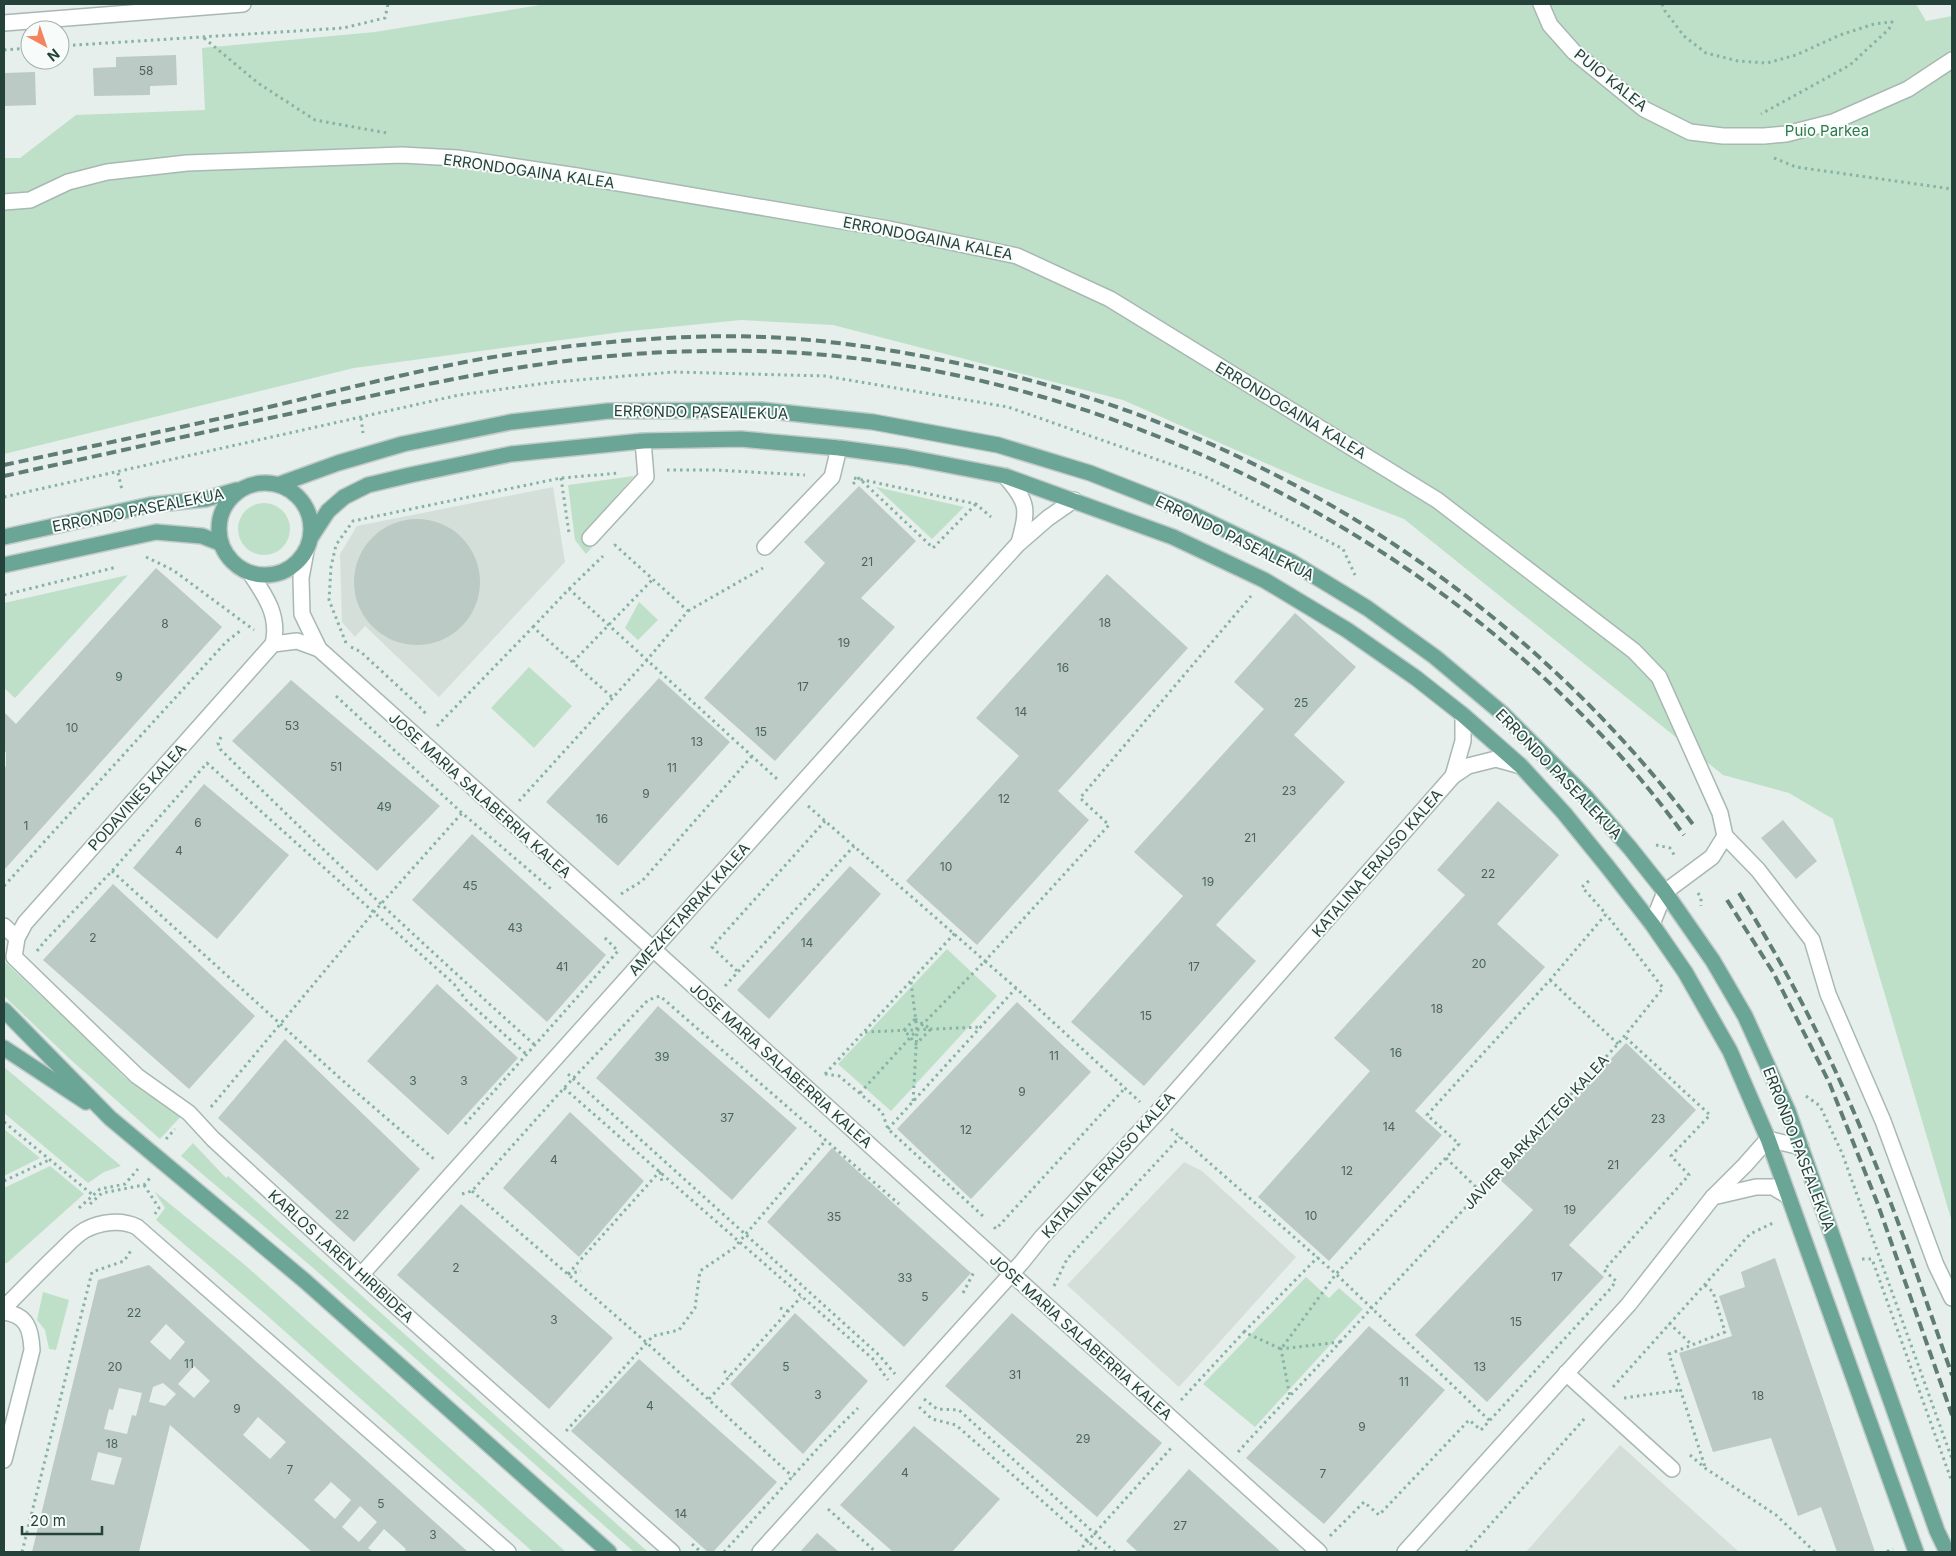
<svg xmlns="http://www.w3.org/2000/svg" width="1956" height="1556" font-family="Inter,sans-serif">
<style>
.built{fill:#d4dfda}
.green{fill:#bfe0c8}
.building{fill:#bbcac4;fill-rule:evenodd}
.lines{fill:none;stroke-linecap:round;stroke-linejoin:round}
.minor-casing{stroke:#a8b8b2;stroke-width:18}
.major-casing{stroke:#c2cac8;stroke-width:18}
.path{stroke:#86b3a5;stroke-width:3;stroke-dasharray:2.5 4;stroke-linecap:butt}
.minor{stroke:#fff;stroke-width:15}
.major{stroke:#6aa596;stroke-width:15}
.rail{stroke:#5f7d75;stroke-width:4;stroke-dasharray:10 5;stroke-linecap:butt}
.labels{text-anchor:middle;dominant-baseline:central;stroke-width:4;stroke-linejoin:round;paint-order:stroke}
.number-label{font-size:12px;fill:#4a645c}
.street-label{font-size:15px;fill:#24423a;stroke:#f7fbf9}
.park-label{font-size:15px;fill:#2d7a4b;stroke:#f7fbf9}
</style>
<rect width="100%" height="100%" fill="#e6efeb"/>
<g class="built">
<path d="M553,487L565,562L439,697L365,626L355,637L342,622L340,554L357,526Z"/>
<path d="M1184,1162L1202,1171L1296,1257L1179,1387L1067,1285Z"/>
<path d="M1620,1445L1739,1552H1526Z"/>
</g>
<g class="green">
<path d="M546,4H1916L1926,21L1952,16V1222L1833,819L1789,793L1723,775L1404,519L1306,481L1123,400L833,325L741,320L621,332L354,368L4,454V158H20L76,115L205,110L202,48L375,32Z"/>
<path d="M634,476L581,536L593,546L586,554L575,540L568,485Z"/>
<path d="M876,487L964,507L932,539Z"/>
<circle cx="264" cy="529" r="26"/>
<path d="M128,575L15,698L4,688V603Z"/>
<path d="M639,602L658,620L638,640L625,628Z"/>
<path d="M529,667L572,706L534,748L491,708Z"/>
<path d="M947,949L997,996L891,1111L838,1064Z"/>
<path d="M4,961L89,1041L123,1076L144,1092L164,1102L182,1115L160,1139L71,1060L4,996Z"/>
<path d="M4,1067L121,1166L104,1172L88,1183L4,1113Z"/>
<path d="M4,1129L40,1158L4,1176Z"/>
<path d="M193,1143L226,1178L228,1176L648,1552H634L312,1267L181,1156Z"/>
<path d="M50,1166L84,1194L7,1263H4V1188Z"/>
<path d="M154,1191L245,1265L566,1552H533L263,1312L156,1220L165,1208Z"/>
<path d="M1306,1277L1329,1298L1339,1288L1363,1309L1255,1427L1203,1384Z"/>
<path d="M43,1292L69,1300L56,1350L49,1349L45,1330L37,1320Z"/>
</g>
<g class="building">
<path d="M176,55L177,85L150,86V95L94,96L93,68L116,67V57Z"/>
<path d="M35,72L36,105L4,106V73Z"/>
<path d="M859,486L916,541L861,598L895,627L775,761L704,698L825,563L804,542Z"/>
<circle cx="417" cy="582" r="63"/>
<path d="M156,568L222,627L4,870V769L6,766V753L4,750V712L16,724Z"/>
<path d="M1107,574L1188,648L1058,791L1089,820L977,945L906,881L1019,756L976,718Z"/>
<path d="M1295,613L1356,667L1294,735L1345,782L1216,925L1256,961L1144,1086L1071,1022L1183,896L1134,852L1264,709L1234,682Z"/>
<path d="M659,678L730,742L618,866L546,802Z"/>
<path d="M291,680L440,806L377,871L232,741Z"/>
<path d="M204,784L289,855L217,939L133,868Z"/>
<path d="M1498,801L1559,855L1497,924L1545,967L1415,1111L1442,1135L1329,1261L1258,1197L1370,1071L1334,1038L1465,895L1437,870Z"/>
<path d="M1783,820L1817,861L1796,879L1761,838Z"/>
<path d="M472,834L606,955L547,1022L412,900Z"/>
<path d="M850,866L881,894L769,1019L737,990Z"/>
<path d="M113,884L255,1016L189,1089L43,960Z"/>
<path d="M437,984L518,1058L448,1135L367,1061Z"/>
<path d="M1017,1002L1091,1072L971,1199L897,1129Z"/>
<path d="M658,1006L797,1128L732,1200L596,1078Z"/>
<path d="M285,1039L420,1169L354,1242L218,1118Z"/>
<path d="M1626,1043L1696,1110L1569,1245L1604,1277L1487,1402L1415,1335L1533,1210L1498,1178Z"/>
<path d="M570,1112L644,1181L579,1257L503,1188Z"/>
<path d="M832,1148L971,1273L904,1347L767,1222Z"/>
<path d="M461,1204L613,1338L549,1409L397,1275Z"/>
<path d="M1775,1258L1875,1552H1837L1821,1507L1798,1516L1771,1438L1713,1452L1679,1353L1732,1336L1719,1296L1745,1287L1741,1272Z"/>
<path d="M149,1265L357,1452L468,1552H407L405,1550L406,1549L384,1529L368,1548L373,1552H312L170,1425L139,1552H32L98,1280ZM166,1324L185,1342L170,1360L150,1342ZM194,1366L210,1381L194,1398L178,1384ZM163,1383L176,1394L165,1406L149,1402L153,1387ZM119,1388L142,1393L136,1416L132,1415L127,1434L104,1429L109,1409L113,1410ZM258,1417L286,1442L270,1459L243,1435ZM98,1452L122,1458L114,1485L91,1480ZM331,1482L351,1500L335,1519L314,1500ZM360,1506L377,1522L359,1542L342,1527Z"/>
<path d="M795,1313L868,1381L803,1454L730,1384Z"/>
<path d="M1012,1313L1162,1443L1097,1517L945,1386Z"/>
<path d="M1369,1326L1445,1390L1324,1524L1246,1458Z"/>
<path d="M639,1359L777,1482L713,1552H708L571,1431Z"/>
<path d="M914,1426L1000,1499L952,1552H893L840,1505Z"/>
<path d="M1189,1469L1281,1552H1138L1126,1541Z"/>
<path d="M817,1533L839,1552H800Z"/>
</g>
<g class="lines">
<defs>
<g id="minor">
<path d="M1541,4L1550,25L1574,52L1644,109L1690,132L1723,136H1764L1786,134L1833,122L1908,89L1952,60"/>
<path d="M4,23L243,4"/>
<path d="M4,202L30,200L68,182L107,172L187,163L402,155L457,158L577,176L889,229L1017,256L1110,299L1437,500L1634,651L1659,677L1720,813L1725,836L1712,857L1665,892L1652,924"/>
<path d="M1005,476C1029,503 1028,509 1019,543"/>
<path d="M590,538L646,477L643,441"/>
<path d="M765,547L832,477L839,448"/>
<path d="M306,551L301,578L302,614L319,649L653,949L1319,1552"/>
<path d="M250,573C265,595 280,616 273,644L25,923L17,938L14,957L137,1076L189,1113L213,1139L361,1275L672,1552"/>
<path d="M273,644L297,641L319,649"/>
<path d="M1453,776L1463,741V715"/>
<path d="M1725,836L1758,870L1812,940L1828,994L1883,1121L1936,1265L1952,1298"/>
<path d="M4,926L17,938"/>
<path d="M1713,1197L1756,1187H1773L1788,1196"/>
<path d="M361,1275L916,656L1018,544L1048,518L1074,500"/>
<path d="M4,1308C23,1289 42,1269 61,1251C68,1244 76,1235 85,1230C100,1222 121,1219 137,1227L508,1552"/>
<path d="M4,1312C27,1315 31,1329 32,1350L4,1460"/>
<path d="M1566,1373L1672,1469"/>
<path d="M760,1552L1022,1262L1042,1237L1155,1115L1453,776L1468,766L1496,759L1521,766"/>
<path d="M1405,1552L1629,1304L1713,1197L1745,1165L1768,1139L1801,1147"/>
</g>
<g id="major">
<circle cx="265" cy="529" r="46"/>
<path d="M280,484L338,463L403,444L511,422L608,411L761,410L873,422L998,445L1090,473L1184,510L1290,561L1367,608L1435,657L1503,714L1585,796L1630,848L1665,892L1713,961L1745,1016L1788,1111L1937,1531L1947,1552"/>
<path d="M4,537L150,505L206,499L237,490"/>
<path d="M311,537L328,511L344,497L368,485L410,475L511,454L643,441L741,439L839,448L906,457L1005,476L1173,537L1264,580L1347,630L1416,678L1463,715L1521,766L1564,813L1607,866L1652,924L1685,972L1730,1051L1768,1139L1916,1552"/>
<path d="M4,565L156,532L202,536L220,543"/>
<path d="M4,1010L110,1118L305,1281L609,1552"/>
<path d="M4,1048L86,1102"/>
</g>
</defs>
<use href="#minor" class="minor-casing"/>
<use href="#major" class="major-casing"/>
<g class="path">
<path d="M1662,4L1665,11L1684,36L1706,53L1738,61L1767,63L1796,55L1840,35L1874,24L1892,22L1889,29L1850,65L1761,114"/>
<path d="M204,38L258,83L315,120L387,133"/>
<path d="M60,46L343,28L385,18L388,4"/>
<path d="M4,50L30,48"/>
<path d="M1774,158L1796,167L1952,189"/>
<path d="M361,418L363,433"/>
<path d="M667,470H715L805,475"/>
<path d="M118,473L122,490"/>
<path d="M561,478L569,533"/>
<path d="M854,478L976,504L991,517"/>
<path d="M853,484L859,478L933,548L976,504"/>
<path d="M4,497L459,395L554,382L674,372L825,376L1008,407L1204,476L1343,549L1355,575"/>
<path d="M146,557L173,570L254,630"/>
<path d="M569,589L603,556"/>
<path d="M4,595L117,567"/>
<path d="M688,611L763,568"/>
<path d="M533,627L569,589L647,660L688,611L615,545L613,547"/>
<path d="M346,643L329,600L331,567L336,545L353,521L561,478L620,473"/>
<path d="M351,647L361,652L416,703L428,716"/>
<path d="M573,662L653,579"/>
<path d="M336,696L462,813L551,889"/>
<path d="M437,726L533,627L613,698"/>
<path d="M221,737L218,743L220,749C323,851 429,950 537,1047"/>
<path d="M519,801L647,660L777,779"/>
<path d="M808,806L985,961L1109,825L1080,798L1251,596"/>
<path d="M1656,845L1670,848L1676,858"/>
<path d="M112,871L342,1080L434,1159"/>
<path d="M4,886L226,642L240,631"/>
<path d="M1698,893L1701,898V906"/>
<path d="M621,894L642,881L752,756"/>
<path d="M45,941L112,871L207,763L454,984L466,1000L526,1054"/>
<path d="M37,951L45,941"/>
<path d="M737,971L712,947L825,821"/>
<path d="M1550,980L1618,1044"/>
<path d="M911,982L917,1030L913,1103"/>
<path d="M725,986L854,846"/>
<path d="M915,1019L931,1029L916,1044L904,1030Z"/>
<path d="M865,1032L981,1027"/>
<path d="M568,1074L879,1355L895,1374"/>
<path d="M825,1074L839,1076L882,1112L888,1129L984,1217"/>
<path d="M825,1074L955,933"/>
<path d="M564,1088L873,1359L888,1380"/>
<path d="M860,1093L917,1030L985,961L1016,988"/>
<path d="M1806,1096L1820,1106L1842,1153L1952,1459"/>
<path d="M211,1107L373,913L462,813"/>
<path d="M4,1122L94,1196"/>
<path d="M465,1124L618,951L602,935"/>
<path d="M888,1129L1016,988L1140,1102"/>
<path d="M1171,1129L1336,1274L1490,1421"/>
<path d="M166,1139L175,1129"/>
<path d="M1446,1158L1480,1191"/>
<path d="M660,1172L662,1182"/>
<path d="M4,1181L49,1160"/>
<path d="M144,1185L159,1208L155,1214"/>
<path d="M472,1191L647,1343L793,1477"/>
<path d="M462,1194L472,1191L564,1088L648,1000L660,996L899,1204"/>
<path d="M90,1204L102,1193L144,1185L150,1178"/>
<path d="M79,1208L100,1189L125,1184L138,1169"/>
<path d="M994,1227L996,1229L1125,1088"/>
<path d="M1862,1259H1872L1952,1482"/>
<path d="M568,1274L660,1171"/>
<path d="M568,1274L581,1271"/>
<path d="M1705,1285L1713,1292L1725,1332L1669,1354L1705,1467"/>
<path d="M1054,1286L1067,1259L1180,1137"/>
<path d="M963,1293L975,1270"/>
<path d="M780,1308L788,1311"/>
<path d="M1669,1323L1692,1345"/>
<path d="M1244,1332L1318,1257"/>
<path d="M1340,1342L1618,1044L1663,988L1606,914"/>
<path d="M724,1371L730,1376"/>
<path d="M1613,1387L1750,1234L1775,1222"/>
<path d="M1624,1398L1680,1390"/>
<path d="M709,1399L801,1297"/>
<path d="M924,1399L937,1409L959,1410L1115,1552"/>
<path d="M1181,1400L1244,1332L1281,1349L1336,1274L1459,1144L1427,1115L1550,980L1606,914L1582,887L1591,879"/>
<path d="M919,1407L932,1419L956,1425L1100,1552"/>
<path d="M566,1431L653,1336L679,1330L695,1308L700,1271L734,1248L826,1140"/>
<path d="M1238,1452C1272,1414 1307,1379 1340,1342L1281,1349L1290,1397"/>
<path d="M1690,1455L1705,1468L1776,1515L1815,1552"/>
<path d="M828,1509L876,1552"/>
<path d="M1330,1536L1364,1502L1379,1515L1469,1420L1481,1430L1611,1288L1616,1281L1604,1270L1689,1175L1671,1156L1710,1115L1624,1036"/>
<path d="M692,1544L701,1552"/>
<path d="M22,1552L92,1272L124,1261L132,1249"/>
<path d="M724,1552L820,1446L858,1408"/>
<path d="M1078,1552L1172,1447"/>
<path d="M1466,1552L1585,1418"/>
<path d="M1889,1552L1888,1551L1893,1549"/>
</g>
<use href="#minor" class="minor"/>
<use href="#major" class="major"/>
<g class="rail">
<path d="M4,465C92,446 181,428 269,407C341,390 414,371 487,358C554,347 624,339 692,337C779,333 866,344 952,362C1249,422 1511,585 1695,827"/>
<path d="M4,476C106,454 209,431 312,409C429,383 548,357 669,352C721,350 774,350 826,355C1155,387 1489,566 1684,835"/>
<path d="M1739,893C1788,971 1829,1052 1864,1136C1897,1214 1924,1295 1952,1375"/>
<path d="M1727,900L1773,972L1829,1082L1877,1202L1952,1415"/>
</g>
</g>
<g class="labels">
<g class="number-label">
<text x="146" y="70">58</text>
<text x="867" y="561">21</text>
<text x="1105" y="622">18</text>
<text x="165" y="623">8</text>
<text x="844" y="642">19</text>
<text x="1063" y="667">16</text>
<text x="119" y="676">9</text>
<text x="803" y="686">17</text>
<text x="1301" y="702">25</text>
<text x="1021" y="711">14</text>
<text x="292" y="725">53</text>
<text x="72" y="727">10</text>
<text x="761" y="731">15</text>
<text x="697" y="741">13</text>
<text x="336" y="766">51</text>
<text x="672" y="767">11</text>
<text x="1289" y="790">23</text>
<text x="646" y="793">9</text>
<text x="1004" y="798">12</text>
<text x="384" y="806">49</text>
<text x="602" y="818">16</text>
<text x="198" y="822">6</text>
<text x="26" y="825">1</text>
<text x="1250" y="837">21</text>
<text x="179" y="850">4</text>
<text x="946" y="866">10</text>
<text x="1488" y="873">22</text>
<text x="1208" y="881">19</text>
<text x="470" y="885">45</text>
<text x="515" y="927">43</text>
<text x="93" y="937">2</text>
<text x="807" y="942">14</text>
<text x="1479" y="963">20</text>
<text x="562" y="966">41</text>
<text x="1194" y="966">17</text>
<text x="1437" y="1008">18</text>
<text x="1146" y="1015">15</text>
<text x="1396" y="1052">16</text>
<text x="1054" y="1055">11</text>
<text x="662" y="1056">39</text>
<text x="413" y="1080">3</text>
<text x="464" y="1080">3</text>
<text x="1022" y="1091">9</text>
<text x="727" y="1117">37</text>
<text x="1658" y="1118">23</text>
<text x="1389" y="1126">14</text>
<text x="966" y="1129">12</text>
<text x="554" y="1159">4</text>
<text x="1613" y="1164">21</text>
<text x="1347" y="1170">12</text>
<text x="1570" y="1209">19</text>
<text x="342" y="1214">22</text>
<text x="1311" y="1215">10</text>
<text x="834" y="1216">35</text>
<text x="456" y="1267">2</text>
<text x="1557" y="1276">17</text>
<text x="905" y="1277">33</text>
<text x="925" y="1296">5</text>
<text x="134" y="1312">22</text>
<text x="554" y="1319">3</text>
<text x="1516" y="1321">15</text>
<text x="189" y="1363">11</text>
<text x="115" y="1366">20</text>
<text x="786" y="1366">5</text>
<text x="1480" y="1366">13</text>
<text x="1015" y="1374">31</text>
<text x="1404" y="1381">11</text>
<text x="818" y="1394">3</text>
<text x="1758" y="1395">18</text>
<text x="650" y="1405">4</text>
<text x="237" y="1408">9</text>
<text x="1362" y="1426">9</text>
<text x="1083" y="1438">29</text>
<text x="112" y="1443">18</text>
<text x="290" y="1469">7</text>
<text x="905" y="1472">4</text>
<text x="1323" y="1473">7</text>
<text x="381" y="1503">5</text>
<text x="681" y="1513">14</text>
<text x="1180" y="1525">27</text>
<text x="433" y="1534">3</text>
</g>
<g class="street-label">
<text transform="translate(1611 80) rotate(39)">PUIO KALEA</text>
<text transform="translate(529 171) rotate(8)">ERRONDOGAINA KALEA</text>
<text transform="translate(928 238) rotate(11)">ERRONDOGAINA KALEA</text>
<text transform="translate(1291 410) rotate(31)">ERRONDOGAINA KALEA</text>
<text transform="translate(701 412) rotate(1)">ERRONDO PASEALEKUA</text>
<text transform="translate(138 510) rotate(-11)">ERRONDO PASEALEKUA</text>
<text transform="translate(1235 538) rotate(26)">ERRONDO PASEALEKUA</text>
<text transform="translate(1559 774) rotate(46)">ERRONDO PASEALEKUA</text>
<text transform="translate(480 795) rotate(42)">JOSE MARIA SALABERRIA KALEA</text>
<text transform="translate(137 797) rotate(-48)">PODAVINES KALEA</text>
<text transform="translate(1377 863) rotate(-49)">KATALINA ERAUSO KALEA</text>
<text transform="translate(689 909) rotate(-48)">AMEZKETARRAK KALEA</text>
<text transform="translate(781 1065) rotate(42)">JOSE MARIA SALABERRIA KALEA</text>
<text transform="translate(1536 1132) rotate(-47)">JAVIER BARKAIZTEGI KALEA</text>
<text transform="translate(1799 1149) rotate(69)">ERRONDO PASEALEKUA</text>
<text transform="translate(1108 1165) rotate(-48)">KATALINA ERAUSO KALEA</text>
<text transform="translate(341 1256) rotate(42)">KARLOS I.AREN HIRIBIDEA</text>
<text transform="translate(1081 1337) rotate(42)">JOSE MARIA SALABERRIA KALEA</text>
</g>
<g class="park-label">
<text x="1827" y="130">Puio Parkea</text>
</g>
</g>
<rect width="1956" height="1556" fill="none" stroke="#24423a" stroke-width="10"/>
<g transform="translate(45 45) rotate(140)"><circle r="24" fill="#f7fbf9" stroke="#a3b1ad"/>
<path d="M0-4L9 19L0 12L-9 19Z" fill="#f4845f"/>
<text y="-8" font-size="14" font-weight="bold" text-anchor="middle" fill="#24423a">N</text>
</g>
<path d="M22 1526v8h80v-8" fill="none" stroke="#24423a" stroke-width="2.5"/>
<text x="30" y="1526" font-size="15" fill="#24423a" stroke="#f7fbf9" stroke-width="4" paint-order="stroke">20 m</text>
</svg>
